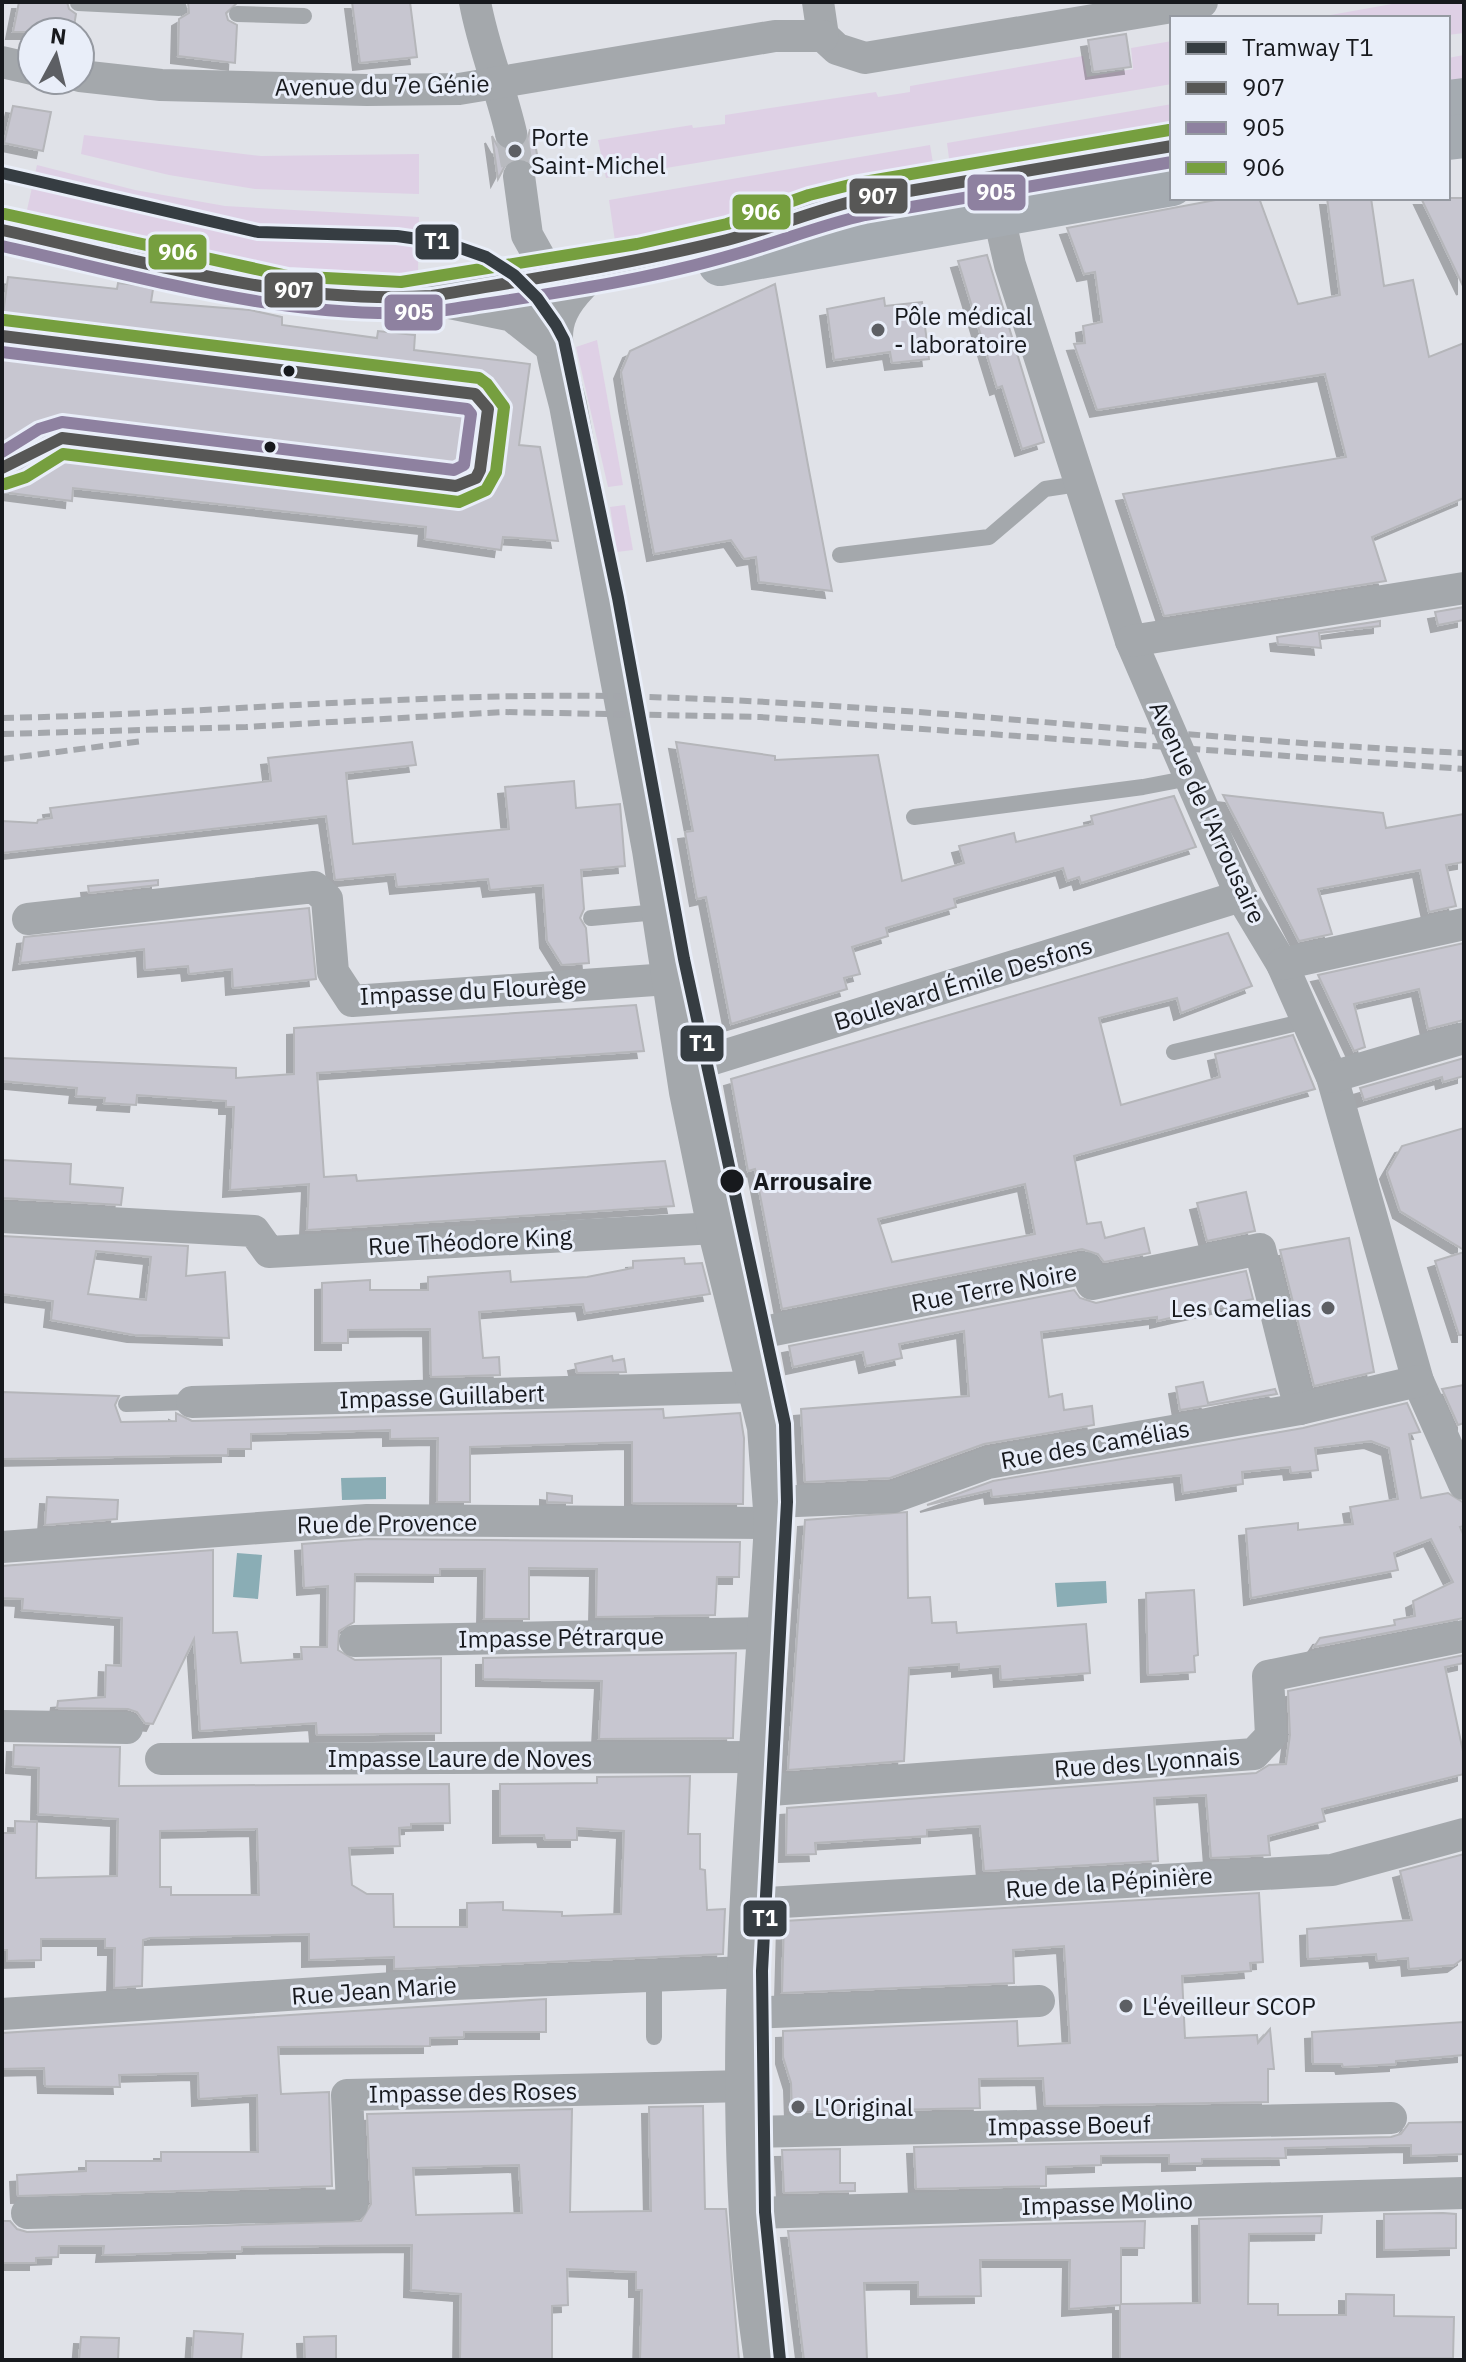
<svg xmlns="http://www.w3.org/2000/svg" width="1466" height="2362" font-family="'IBM Plex Sans',sans-serif">
<style>
.green{fill:#ded0e5}
.water{fill:#8aadb5}
.building{fill:#c7c6d0;stroke:#b5b6ba;stroke-width:2;fill-rule:evenodd;filter:url(#shadow)}
.lines{fill:none;stroke-linecap:round;stroke-linejoin:round}
.minor-tunnel{stroke:#b8babf;stroke-width:32;stroke-dasharray:32 16;stroke-linecap:butt}
.service{stroke:#a4a8ac;stroke-width:16}
.minor{stroke:#a4a8ac;stroke-width:32}
.tertiary{stroke:#a4a8ac;stroke-width:38}
.primary{stroke:#a5abb1;stroke-width:44}
.rail{stroke:#a4a7ac;stroke-width:6;stroke-dasharray:12 6;stroke-linecap:butt}
.bus-1-casing{stroke:#e9eef9;stroke-width:18}
.bus-2-casing{stroke:#e9eef9;stroke-width:18}
.bus-3-casing{stroke:#e9eef9;stroke-width:18}
.bus-1{stroke:#575756;stroke-width:12}
.bus-2{stroke:#8e81a0;stroke-width:12}
.bus-3{stroke:#769f3f;stroke-width:12}
.tram-1-casing{stroke:#e9eef9;stroke-width:18}
.tram-1{stroke:#363d42;stroke-width:12}
.poi-dot{fill:#5d5f64;stroke:#e9eef9;stroke-width:3}
.bus-dot{fill:#17191d;stroke:#e9eef9;stroke-width:3}
.labels{text-anchor:middle;dominant-baseline:central;stroke-width:6;stroke-linejoin:round;paint-order:stroke}
.street-label{font-size:24px;fill:#17191d;stroke:#e9eef9}
.poi-label{font-size:24px;fill:#17191d;stroke:#e9eef9;text-anchor:start}
.stop-label{font-size:24px;font-weight:bold;fill:#17191d;stroke:#e9eef9;text-anchor:start}
.line-badge{stroke:#e9eef9;stroke-width:3}
.badge-label{font-size:22px;text-anchor:middle;font-weight:bold;fill:#fff}
</style>
<defs>
<filter id="shadow"><feDropShadow dx="-7" dy="7" stdDeviation="0" flood-color="#0004"/></filter>
</defs>
<rect width="100%" height="100%" fill="#e0e2e8"/>
<g class="green">
<path d="M1403,2H1464V33L1448,35V18H1314Z"/>
<path d="M1172,41V84L606,178L598,140L692,125L693,128L725,124V115L876,92L878,97L910,92V86L1083,56L1087,77L1133,69L1131,48Z"/>
<path d="M1464,55V82L1448,85V58Z"/>
<path d="M1172,104V131L950,166L947,143Z"/>
<path d="M84,135L261,156L419,154V194L255,189L169,175L81,154Z"/>
<path d="M930,145L934,169L836,184L616,248L609,200Z"/>
<path d="M37,165L135,190L225,206L419,217L418,274L285,271L25,219Z"/>
<path d="M597,340L623,485L608,487L576,347Z"/>
<path d="M625,505L633,550L617,552L610,507Z"/>
</g>
<g class="water">
<path d="M386,1477V1499L342,1500L341,1478Z"/>
<path d="M237,1553L262,1555L258,1599L233,1597Z"/>
<path d="M1106,1581L1107,1603L1057,1607L1055,1583Z"/>
</g>
<g class="building">
<path d="M19,2H67L69,9L76,14L73,32H13Z"/>
<path d="M188,2H238L226,13L228,20L237,25L235,63L178,56L179,19L189,13Z"/>
<path d="M352,2H410L417,57L360,63Z"/>
<path d="M1126,34L1131,67L1093,72L1088,40Z"/>
<path d="M13,106L51,112L43,151L4,143Z"/>
<path d="M530,130H533L540,173L527,159L516,157L507,162L498,179L492,136L498,147L515,152L525,146Z"/>
<path d="M1226,198H1259L1298,304L1340,295L1327,198H1371L1384,286L1413,280L1429,357L1464,343V498L1372,537L1386,581L1164,616L1123,494L1346,457L1325,374L1097,410L1074,344L1085,343L1083,326L1102,322L1095,272L1084,274L1067,228Z"/>
<path d="M1421,198H1464V288Z"/>
<path d="M987,255L1044,442L1022,449L1002,386L997,388L958,261Z"/>
<path d="M8,277L117,289L118,283L136,285L153,289L151,302L250,310L282,317V325L377,338L378,331L415,335L414,350L530,364L519,445L540,447L558,541L503,537L501,550L425,539L426,527L73,488L72,501L2,492V321Z"/>
<path d="M775,284L808,465L832,591L759,582L756,557L744,559L731,540L654,554L626,404L621,372L630,351Z"/>
<path d="M884,298L885,306L922,302L929,359L892,363L890,352L834,360L827,309Z"/>
<path d="M1464,607V620L1438,625L1435,612Z"/>
<path d="M1380,621V626L1319,633L1321,648L1278,644L1277,637Z"/>
<path d="M412,742L416,765L346,773L353,844L509,829L505,787L574,781L576,808L620,804L625,866L581,870L584,909L580,918L586,928L589,963L562,965L547,941L543,885L490,890L488,879L397,887L395,874L335,880L326,816L2,853V821L37,823L38,820L52,818L50,808L271,781L268,758Z"/>
<path d="M676,742L775,756V760L878,755L902,881L964,863L959,846L1014,833L1016,842L1093,824L1091,816L1174,796L1196,847L1081,883L1079,877L1067,881L1063,868L954,899L956,907L886,928L888,936L852,947L860,974L844,978L847,989L731,1024L706,897L697,899L685,832L693,831Z"/>
<path d="M1223,795L1383,813L1386,828L1464,814V862L1446,865L1456,906L1429,912L1420,870L1318,889L1332,934L1299,941Z"/>
<path d="M158,880V885L89,893L88,886Z"/>
<path d="M309,908L316,979L233,988L232,969L189,974L188,966L145,970L144,949L20,963L24,937Z"/>
<path d="M1228,933L1252,986L1181,1013L1177,998L1099,1018L1121,1105L1220,1077L1215,1054L1293,1035L1315,1089L1074,1156L1087,1224L1101,1222L1105,1238L1144,1228L1150,1253L1104,1262L1098,1254L1082,1249L782,1309L755,1169L748,1171L731,1079ZM1025,1184L1035,1234L892,1262L878,1219Z"/>
<path d="M1464,943V1020L1428,1029L1419,989L1354,1004L1365,1047L1354,1051L1318,975Z"/>
<path d="M636,1005L644,1051L317,1073L324,1177L356,1175L357,1181L665,1161L674,1206L307,1230L309,1184L230,1190L234,1107H226V1101L137,1095L136,1105L104,1103L105,1098L76,1096L77,1088L2,1081V1058L236,1068V1078L294,1074V1028Z"/>
<path d="M1464,1058V1076L1443,1082L1442,1077L1364,1100L1360,1088Z"/>
<path d="M1464,1128V1250L1400,1211L1387,1172L1402,1146Z"/>
<path d="M2,1160L71,1164L70,1184L123,1188L121,1205L2,1198Z"/>
<path d="M1246,1192L1255,1231L1207,1241L1197,1203Z"/>
<path d="M2,1236L188,1246L186,1276L225,1272L229,1338L134,1335L51,1320L53,1301L2,1294ZM96,1251L151,1257L146,1300L88,1294Z"/>
<path d="M1349,1238L1374,1372L1314,1386L1280,1250Z"/>
<path d="M1464,1252V1335H1459L1435,1261Z"/>
<path d="M684,1258L685,1264L702,1263L710,1294L585,1313L583,1304L479,1312L483,1358L499,1357L500,1375L431,1377L430,1329L348,1330V1343H322V1283L370,1280V1290H428V1277L510,1271L511,1282L587,1277L633,1268V1261Z"/>
<path d="M1246,1271L1253,1299L1157,1321V1317L1041,1332L1049,1397L1062,1394L1064,1410L1092,1406L1094,1425L984,1444L890,1478L805,1482L801,1409L969,1396L964,1331L899,1344L902,1358L866,1366L863,1352L793,1367L789,1346L1074,1290L1080,1298L1096,1303Z"/>
<path d="M612,1356L613,1361L624,1359L626,1372L577,1373L575,1364Z"/>
<path d="M1203,1382L1208,1403L1275,1389L1277,1394L1180,1410L1176,1387Z"/>
<path d="M1464,1385V1423L1458,1425L1442,1389Z"/>
<path d="M2,1392L119,1396L115,1405L121,1422L176,1421V1413L192,1421L663,1409L664,1418L740,1413L744,1438L743,1504L632,1503V1442L470,1447V1502H437L438,1438L390,1439V1430L251,1434V1449H228V1455L2,1459Z"/>
<path d="M1407,1403L1420,1432L1409,1434L1421,1498L1448,1493L1464,1503V1526L1460,1527L1464,1536V1618L1314,1647L1320,1638L1395,1625L1394,1620L1415,1616L1413,1601L1453,1582L1431,1539L1394,1553L1398,1570L1251,1598L1246,1529L1298,1523V1530L1353,1524L1350,1507L1398,1499L1389,1448L1371,1441L1315,1448L1318,1470L1291,1473L1290,1467L1242,1472L1243,1484L1183,1493L1181,1475L992,1497L991,1490L927,1505L993,1481L1303,1428Z"/>
<path d="M547,1493L572,1496V1503L547,1502Z"/>
<path d="M47,1497L118,1500L117,1519L45,1525Z"/>
<path d="M907,1512L908,1598L930,1597L932,1623L956,1622L957,1633L1086,1624L1090,1673L1001,1680L1000,1666L959,1670V1664L909,1668L904,1761L788,1770L805,1520Z"/>
<path d="M368,1539L740,1542L739,1577H717L715,1615L596,1617L597,1569L529,1568V1619H484L485,1569H440V1575L355,1574L354,1622L339,1631L338,1650L355,1660L441,1658V1733L317,1735L316,1723L200,1731L194,1639L153,1724L145,1723L137,1712L128,1709L57,1708L58,1701L105,1697L106,1665L121,1666L122,1618L22,1610L23,1599L2,1598V1566L213,1550V1633L237,1632L241,1663L302,1659L301,1647H327L328,1586L304,1588L302,1544Z"/>
<path d="M1194,1590L1198,1655L1194,1656L1195,1672L1148,1675L1146,1593Z"/>
<path d="M736,1653L733,1738L599,1739L602,1681L483,1679V1658Z"/>
<path d="M1464,1655V1663L1445,1667L1464,1756V1774L1322,1809L1325,1821L1268,1836L1270,1855L1211,1858L1206,1795L1154,1798L1158,1861L984,1871L980,1826L927,1830V1836L815,1843L816,1854L786,1855L787,1808L1256,1773L1269,1765L1286,1764L1290,1735L1288,1691Z"/>
<path d="M14,1745L120,1747L119,1786L449,1784L450,1823L411,1824V1827L399,1828L400,1846L349,1848L352,1885L367,1894H393L394,1927H467V1903L503,1902V1910L562,1912V1916L621,1914L624,1831L577,1828V1840H545L544,1835L500,1836V1784L597,1783V1777L690,1776L688,1834H700V1869L705,1870L707,1910L725,1909L723,1954L394,1969V1957L309,1960V1934L150,1938L143,1940L142,1986L114,1988L115,1948H105V1939H41V1960L7,1961V1950H2V1833H15V1821L37,1822L36,1878L117,1876L118,1819L38,1814L39,1768L13,1766ZM257,1829L259,1895H171V1887H160V1831Z"/>
<path d="M1464,1854V1958L1454,1965L1409,1969L1408,1958L1377,1961L1376,1954L1308,1959L1307,1929L1412,1920L1400,1871Z"/>
<path d="M1259,1893L1263,1962L1250,1963L1251,1971L1182,1976L1185,2038L1257,2035L1258,2043L1270,2029L1274,2069H1268V2102L1045,2106L1043,2078L979,2079L980,2108L792,2112L791,2083L783,2057V2031L1017,2021L1018,2046L1070,2043L1064,1946L1013,1950L1014,1983L782,1993L784,1921Z"/>
<path d="M546,1999V2032H464V2037L430,2038V2046L278,2047L281,2094L329,2092L332,2186L18,2196L17,2175L86,2171V2161H161V2152H258L257,2095L199,2099L198,2073L119,2075L120,2087L45,2086L44,2068L2,2069V2033Z"/>
<path d="M1464,2022V2055L1396,2061V2064L1343,2067L1342,2064H1313L1312,2032Z"/>
<path d="M703,2106L705,2209H726L739,2360H640L642,2290H636V2272L567,2269L568,2305L552,2306V2360H460L461,2294L411,2290L412,2245L242,2247V2251L103,2255L104,2246H59L58,2257L36,2258V2263H2V2221H10L17,2229L27,2232L361,2221L371,2204L367,2114L572,2109L570,2212L651,2211L649,2107ZM519,2165L522,2213L416,2215L413,2168Z"/>
<path d="M1464,2122V2154L1411,2156V2145L1285,2148L1286,2158L1202,2159V2163L1169,2164V2155L1101,2156V2165L1046,2167V2186L916,2189L914,2147L1391,2137L1401,2134L1409,2123Z"/>
<path d="M840,2149V2183H855V2191L784,2193L782,2150Z"/>
<path d="M1443,2213L1456,2214V2248L1384,2250V2214Z"/>
<path d="M1322,2216L1321,2233L1249,2234L1248,2304H1278V2315H1346V2294L1394,2295V2316L1454,2317L1453,2358L1120,2360V2305L1069,2309L1070,2260H980L981,2296L918,2297V2282L864,2283L867,2360H804L788,2231L1145,2221L1144,2248H1121V2304L1200,2303L1199,2219Z"/>
<path d="M194,2331L243,2334L241,2360H192Z"/>
<path d="M336,2336V2360H305L304,2337Z"/>
<path d="M81,2337L119,2338L118,2360H79Z"/>
</g>
<g class="lines">
<path class="minor-tunnel" d="M511,133L519,176"/>
<g class="service">
<path d="M78,3L179,8"/>
<path d="M237,14L304,16"/>
<path d="M840,555L989,537L1045,489L1078,484"/>
<path d="M914,817L1143,787L1190,778"/>
<path d="M591,918L658,912"/>
<path d="M1174,1052L1306,1021"/>
<path d="M126,1404L192,1402"/>
<path d="M654,2037V1976"/>
</g>
<g class="minor">
<path d="M475,2C483,47 501,89 511,133"/>
<path d="M818,2L823,36"/>
<path d="M823,36L837,49L865,58L1202,2"/>
<path d="M2,62L32,69"/>
<path d="M80,76L161,85L367,90L459,89L775,36H823"/>
<path d="M519,176L527,235L551,278"/>
<path d="M994,195L1010,265L1131,641L1241,896L1282,964L1332,1077L1418,1381L1464,1484"/>
<path d="M1131,641L1464,588"/>
<path d="M28,919L314,887L327,899L333,972L352,1001L669,979"/>
<path d="M1282,964L1464,924"/>
<path d="M684,1068L1241,896"/>
<path d="M1332,1077L1464,1038"/>
<path d="M2,1217L254,1231L269,1252L716,1228"/>
<path d="M744,1336L1086,1268L1092,1284L1260,1249L1300,1409"/>
<path d="M192,1402L758,1387"/>
<path d="M773,1502L894,1497L988,1463L1300,1409L1418,1381"/>
<path d="M2,1547L367,1520L773,1523"/>
<path d="M355,1641L767,1633"/>
<path d="M2,1726L127,1728"/>
<path d="M161,1759L758,1757"/>
<path d="M757,1791L1254,1754L1271,1736L1268,1676L1464,1636"/>
<path d="M749,1904L1332,1870L1464,1834"/>
<path d="M747,2013L1039,2001"/>
<path d="M2,2014L454,1984L747,1972"/>
<path d="M746,2132L1391,2118"/>
<path d="M27,2213L352,2205L347,2095L747,2086"/>
<path d="M750,2213L1464,2193"/>
</g>
<g class="tertiary">
<path d="M597,267C539,318 551,338 568,405L651,850L688,1092L716,1228L766,1427L773,1523C758,1795 722,2089 763,2360"/>
<path d="M444,299L513,313L552,344"/>
</g>
<g class="primary">
<path d="M1448,102L1464,100"/>
<path d="M1448,138L1464,136"/>
<path d="M2,230L286,292L401,298L432,296L640,260L731,239L814,210L862,199L1172,146"/>
<path d="M720,264L1172,184"/>
</g>
<g class="rail">
<path d="M2,718C217,714 434,690 649,697C921,705 1192,740 1464,753"/>
<path d="M2,734L246,727L503,712L760,717L1464,769"/>
<path d="M2,759L143,741"/>
</g>
<defs>
<g id="bus-1">
<path d="M2,230C143,261 286,305 432,296C531,279 630,264 727,240C773,228 816,210 862,199L1172,146"/>
<path d="M2,336L475,394L488,409L480,470L476,478L456,486L62,438L2,468"/>
</g>
<g id="bus-2">
<path d="M2,246C144,277 287,321 433,312C533,296 638,283 736,254C779,242 821,225 865,215L1172,162"/>
<path d="M2,352L467,409L471,414L464,465L454,470L62,422L39,429L2,452"/>
</g>
<g id="bus-3">
<path d="M5,214L288,276L401,282L637,244L727,224L809,195L858,183L1169,130"/>
<path d="M4,320L479,378L487,384L504,407L496,472L486,490L459,502L63,454L26,477L5,484"/>
</g>
</defs>
<use href="#bus-1" class="bus-1-casing"/>
<use href="#bus-2" class="bus-2-casing"/>
<use href="#bus-3" class="bus-3-casing"/>
<use href="#bus-1" class="bus-1"/>
<use href="#bus-2" class="bus-2"/>
<use href="#bus-3" class="bus-3"/>
<defs>
<path id="tram-1" d="M2,173L258,232L397,236L446,243L486,257L514,275L537,298L556,325L564,340L618,598L684,959L785,1424L787,1502L762,1971L765,2212L780,2360"/>
</defs>
<use href="#tram-1" class="tram-1-casing"/>
<use href="#tram-1" class="tram-1"/>
</g>
<g class="poi-dot">
<circle cx="515" cy="151" r="8"/>
<circle cx="878" cy="330" r="8"/>
<circle cx="1328" cy="1308" r="8"/>
<circle cx="1126" cy="2006" r="8"/>
<circle cx="798" cy="2107" r="8"/>
</g>
<g class="bus-dot">
<circle cx="289" cy="371" r="7"/>
<circle cx="270" cy="447" r="7"/>
<circle cx="732" cy="1181" r="13"/>
</g>
<g class="labels">
<g class="street-label">
<text transform="translate(382 85) rotate(-1)">Avenue du 7e Génie</text>
<text transform="translate(1208 812) rotate(65)">Avenue de l'Arrousaire</text>
<text transform="translate(963 983) rotate(-17)">Boulevard Émile Desfons</text>
<text transform="translate(473 990) rotate(-3)">Impasse du Flourège</text>
<text transform="translate(470 1241) rotate(-3)">Rue Théodore King</text>
<text transform="translate(994 1287) rotate(-11)">Rue Terre Noire</text>
<text transform="translate(442 1396) rotate(-2)">Impasse Guillabert</text>
<text transform="translate(1095 1444) rotate(-10)">Rue des Camélias</text>
<text transform="translate(387 1523) rotate(-1)">Rue de Provence</text>
<text transform="translate(561 1637) rotate(-1)">Impasse Pétrarque</text>
<text x="460" y="1758">Impasse Laure de Noves</text>
<text transform="translate(1147 1762) rotate(-4)">Rue des Lyonnais</text>
<text transform="translate(1109 1882) rotate(-4)">Rue de la Pépinière</text>
<text transform="translate(374 1990) rotate(-4)">Rue Jean Marie</text>
<text transform="translate(473 2092) rotate(-1)">Impasse des Roses</text>
<text transform="translate(1069 2125) rotate(-1)">Impasse Boeuf</text>
<text transform="translate(1107 2203) rotate(-2)">Impasse Molino</text>
</g>
<g class="poi-label">
<text x="531" y="137">Porte<tspan x="531" dy="28">Saint-Michel</tspan></text>
<text x="894" y="316">Pôle médical<tspan x="894" dy="28">- laboratoire</tspan></text>
<text x="1312" y="1308" text-anchor="end">Les Camelias</text>
<text x="1142" y="2006">L'éveilleur SCOP</text>
<text x="814" y="2107">L'Original</text>
</g>
<g class="stop-label">
<text x="753" y="1181">Arrousaire</text>
</g>
</g>
<g class="line-badge">
<rect x="966" y="173" width="61" height="39" rx="8" fill="#8e81a0"/>
<rect x="848" y="177" width="61" height="38" rx="8" fill="#575756"/>
<rect x="731" y="193" width="61" height="38" rx="8" fill="#769f3f"/>
<rect x="414" y="223" width="46" height="38" rx="8" fill="#363d42"/>
<rect x="147" y="233" width="61" height="38" rx="8" fill="#769f3f"/>
<rect x="263" y="271" width="61" height="38" rx="8" fill="#575756"/>
<rect x="383" y="293" width="61" height="39" rx="8" fill="#8e81a0"/>
<rect x="679" y="1024" width="46" height="39" rx="8" fill="#363d42"/>
<rect x="742" y="1899" width="46" height="39" rx="8" fill="#363d42"/>
</g>
<g class="badge-label">
<text x="996" y="200">905</text>
<text x="878" y="204">907</text>
<text x="761" y="220">906</text>
<text x="437" y="249">T1</text>
<text x="178" y="260">906</text>
<text x="294" y="298">907</text>
<text x="414" y="320">905</text>
<text x="702" y="1051">T1</text>
<text x="765" y="1926">T1</text>
</g>
<rect width="1466" height="2362" fill="none" stroke="#17191d" stroke-width="8"/>
<rect x="1170" y="16" width="280" height="184" fill="#e9eef9" stroke="#9599a1" stroke-width="2"/>
<rect x="1186" y="42" width="40" height="12" fill="#363d42" stroke="#9599a1" stroke-width="2"/>
<text x="1242" y="56" font-size="24" fill="#17191d">Tramway T1</text>
<rect x="1186" y="82" width="40" height="12" fill="#575756" stroke="#9599a1" stroke-width="2"/>
<text x="1242" y="96" font-size="24" fill="#17191d">907</text>
<rect x="1186" y="122" width="40" height="12" fill="#8e81a0" stroke="#9599a1" stroke-width="2"/>
<text x="1242" y="136" font-size="24" fill="#17191d">905</text>
<rect x="1186" y="162" width="40" height="12" fill="#769f3f" stroke="#9599a1" stroke-width="2"/>
<text x="1242" y="176" font-size="24" fill="#17191d">906</text>
<g transform="translate(56 56) rotate(7)"><circle r="38" fill="#e9eef9" stroke="#9599a1" stroke-width="2"/>
<path d="M0-6L14 30L0 20L-14 30Z" fill="#5d5f64"/>
<text y="-12" font-size="22" font-weight="bold" text-anchor="middle" fill="#17191d">N</text>
</g>
</svg>
